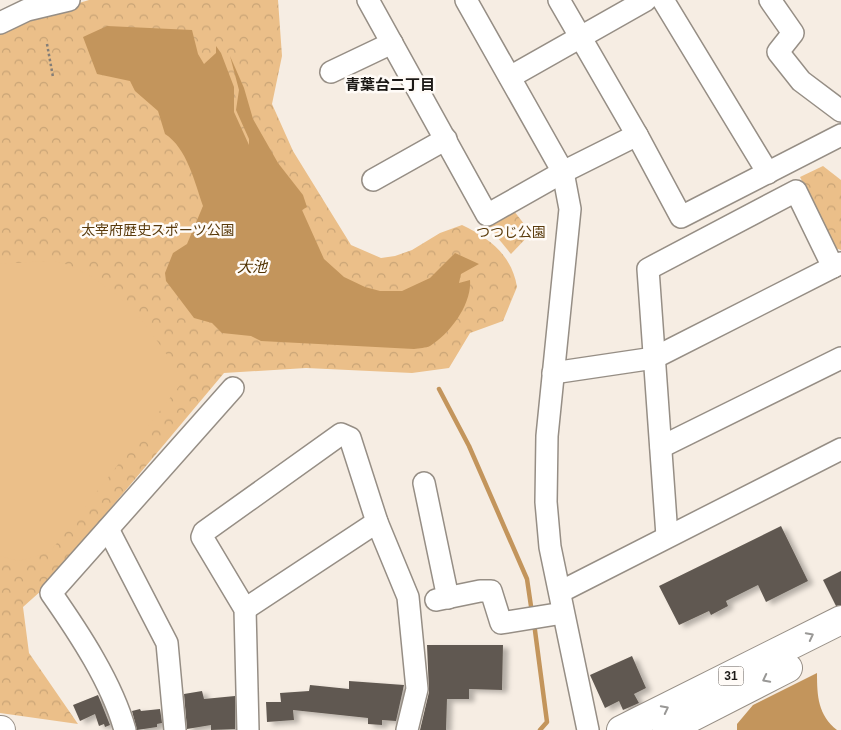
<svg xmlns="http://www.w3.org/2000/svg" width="841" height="730" font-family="Arial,'Noto Sans JP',sans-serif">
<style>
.forest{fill:url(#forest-crowns)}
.pitch{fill:#ebbf89}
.water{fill:#c3955c}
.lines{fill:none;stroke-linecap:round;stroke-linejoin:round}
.stream{stroke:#c3955c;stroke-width:4.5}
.building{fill:#615951;filter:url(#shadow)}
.minor-casing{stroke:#968e85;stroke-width:24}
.major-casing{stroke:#968e85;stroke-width:30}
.path{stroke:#847e78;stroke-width:2.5;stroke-dasharray:2.5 2.5;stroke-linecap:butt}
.minor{stroke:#fff;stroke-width:21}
.major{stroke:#fff;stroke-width:28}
.oneway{stroke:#999896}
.labels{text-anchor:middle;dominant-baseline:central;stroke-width:5;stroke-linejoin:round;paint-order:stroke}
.shield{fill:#fffbf7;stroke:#605d5a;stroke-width:1}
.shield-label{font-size:12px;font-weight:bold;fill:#1c1916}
.park-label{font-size:14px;fill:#5a3b0c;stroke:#fffbf7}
.neighbourhood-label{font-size:15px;font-weight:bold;fill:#1c1916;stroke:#fffbf7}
.water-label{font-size:15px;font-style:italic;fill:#513201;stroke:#fffbf7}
</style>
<defs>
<pattern id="forest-crowns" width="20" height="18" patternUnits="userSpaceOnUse" patternTransform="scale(1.25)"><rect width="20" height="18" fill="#ebbf89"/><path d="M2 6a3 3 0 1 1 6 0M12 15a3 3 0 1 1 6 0" fill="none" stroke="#c9a476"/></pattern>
<filter id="shadow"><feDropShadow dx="5.5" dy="3" stdDeviation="2.5" flood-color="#0004"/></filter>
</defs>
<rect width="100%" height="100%" fill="#f6ede3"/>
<g class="forest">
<path d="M89,0H278L282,56L272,104L293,151L351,245L381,258L395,256L412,250L440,233L462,225C489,238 512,255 517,287L503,321L470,333L449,368L412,373L306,368L224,373L42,590L23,607L29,653L78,724L0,713V32L25,19Z"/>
<path d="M823,166L841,180V250L835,248L800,177Z"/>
<path d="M514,211L531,233L511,254L488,226Z"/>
</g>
<path class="pitch" d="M31,262C39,262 50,260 58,262C69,264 83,272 93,278C139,307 154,337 184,380L50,552L19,561L0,556V264Z"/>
<g class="water">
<path d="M107,26L192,30L198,54L204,64L216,53V46L221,53L234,87V112L249,145V139L236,110L239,90L230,56L244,88L253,119L278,163L303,195L307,207L302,210L324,259L344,277L365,287L380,291H402L430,278L455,253L479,264L461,274L459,283L470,280C472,304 450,334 430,346C426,348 419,348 414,349L261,341L251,336L222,333L212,323L194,318L166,281L165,273L173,253L187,244L203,206C195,183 187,148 165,134L158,111L135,91L130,81L97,74L83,37Z"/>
<path d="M817,673C817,696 818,715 837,730H737V724L753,705Z"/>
</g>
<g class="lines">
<g class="stream">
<path d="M439,389L469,446L527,579L532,613"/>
<path d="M534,623L547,722L540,730"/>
</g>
</g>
<g class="building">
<path d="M781,526L808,581L766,602L758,585L726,601L728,606L711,615L709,611L679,625L659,586Z"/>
<path d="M841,571V605L836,606L823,580Z"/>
<path d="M427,645H503L502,690L469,689V699H447L446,730H420L429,692Z"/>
<path d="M632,656L646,688L634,694L639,703L623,710L619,701L605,708L590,675Z"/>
<path d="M349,681L404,685L396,721L382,720V725L368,724V718L293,710L294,720L267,722L266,702H281L280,693L309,691L310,685L349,689Z"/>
<path d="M202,691L204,699L235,696V729L211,730V725L187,729L184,694Z"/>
<path d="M98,695L110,725L105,727L104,724L99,726L95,714L80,721L73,705Z"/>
<path d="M140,709L141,711L160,709L162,723L157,724V727L137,730L132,711Z"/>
</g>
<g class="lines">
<defs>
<g id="minor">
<path d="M368,0L487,215L563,172L637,135"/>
<path d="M466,0L563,172L570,209L547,436L546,502L550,547L588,730"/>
<path d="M559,0L637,135L681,217L841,135"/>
<path d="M663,0L768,173"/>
<path d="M770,0L793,33L778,52L801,81L841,111"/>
<path d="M0,23L27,10L69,0"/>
<path d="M331,72L392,43"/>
<path d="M510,77L646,0"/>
<path d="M373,180L446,139"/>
<path d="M553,373L654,358L841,263"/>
<path d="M661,447L841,358"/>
<path d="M424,483L448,598"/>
<path d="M108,529L167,643L175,730"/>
<path d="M667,536L648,269L796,191L833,267"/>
<path d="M560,592L841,449"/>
<path d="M436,600L480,591H491L501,623L563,613"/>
<path d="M245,609L377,522"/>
<path d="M125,730C112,683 79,633 51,593L233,388"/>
<path d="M248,730L245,609L202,537L204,532L341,434L350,438L377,522L408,597L417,689L407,730"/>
</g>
<g id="major">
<path d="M0,730H1"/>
<path d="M621,730L841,620"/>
<path d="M667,730L788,668"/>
</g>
</defs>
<use href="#minor" class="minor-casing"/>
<use href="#major" class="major-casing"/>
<path class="path" d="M47,44L53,77"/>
<use href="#minor" class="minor"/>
<use href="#major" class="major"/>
</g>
<defs><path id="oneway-chevron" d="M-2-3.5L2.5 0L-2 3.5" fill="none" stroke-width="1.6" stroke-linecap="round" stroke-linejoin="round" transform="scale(1.25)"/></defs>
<g class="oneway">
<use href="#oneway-chevron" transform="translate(810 636) rotate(-27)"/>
<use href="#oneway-chevron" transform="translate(766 679) rotate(153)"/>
<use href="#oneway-chevron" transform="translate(665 709) rotate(-27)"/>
</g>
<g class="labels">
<rect class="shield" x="718.5" y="666.5" width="25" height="19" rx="4"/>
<g class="shield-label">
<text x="731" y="676">31</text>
</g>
<g class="park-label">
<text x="158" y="230">太宰府歴史スポーツ公園</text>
<text x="511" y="232">つつじ公園</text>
</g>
<g class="neighbourhood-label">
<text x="390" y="84">青葉台二丁目</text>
</g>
<g class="water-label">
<text x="252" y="266">大池</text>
</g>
</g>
</svg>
